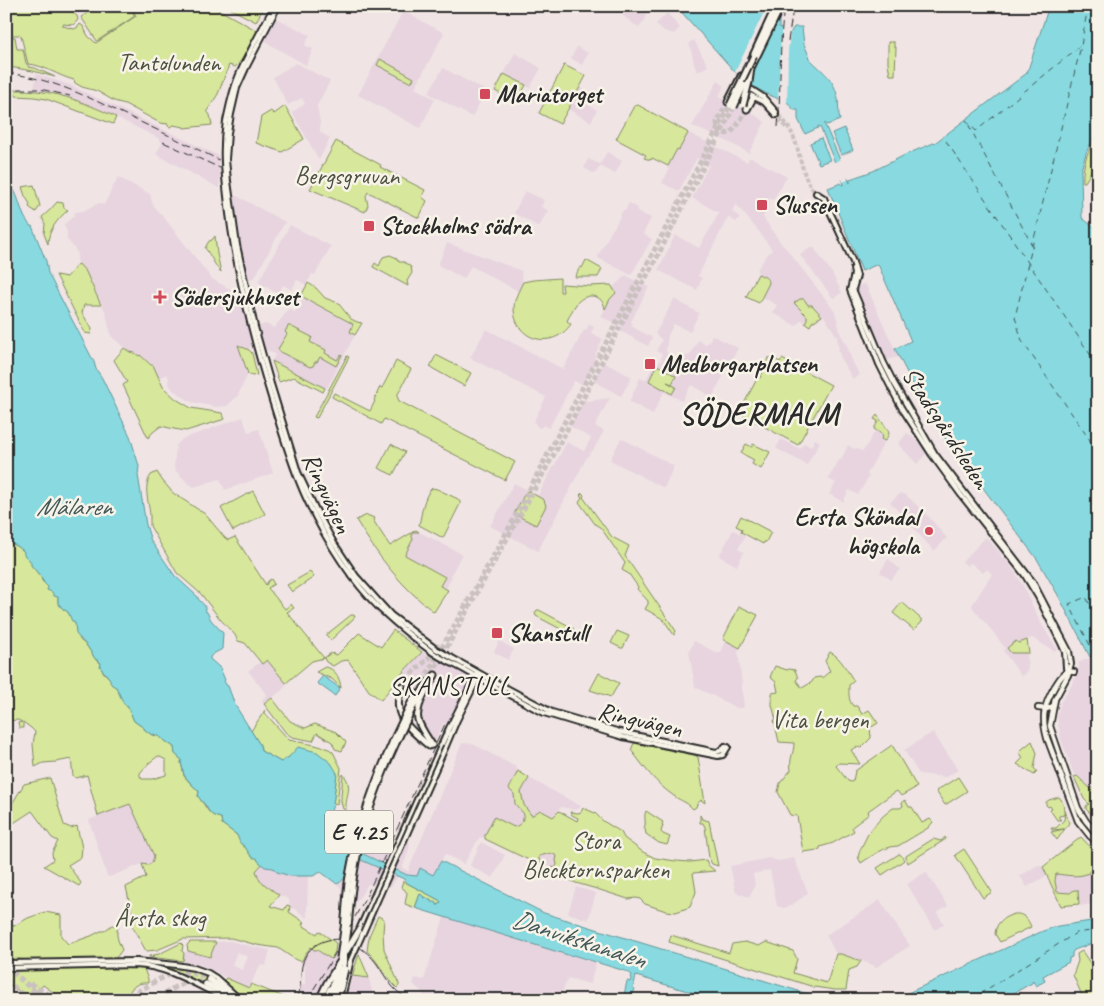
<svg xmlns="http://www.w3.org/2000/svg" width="1104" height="1006" font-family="Caveat,sans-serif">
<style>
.built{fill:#e7d4df;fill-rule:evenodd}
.green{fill:#d7e79b;stroke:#818963;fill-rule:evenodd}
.water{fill:#88dae0;stroke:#639498}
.pier{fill:#f0e5e4}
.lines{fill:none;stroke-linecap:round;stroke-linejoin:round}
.ferry{stroke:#425758;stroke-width:1;stroke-dasharray:6 5;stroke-linecap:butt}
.secondary-tunnel{stroke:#c9c0bf;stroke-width:4;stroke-dasharray:4 2;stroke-linecap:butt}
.trunk-tunnel{stroke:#c9c0bf;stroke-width:5;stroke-dasharray:5 2.5;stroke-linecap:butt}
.motorway-tunnel{stroke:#c9c0bf;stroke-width:5.5;stroke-dasharray:5.5 3;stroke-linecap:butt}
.secondary-casing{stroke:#2b2b2b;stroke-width:8}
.primary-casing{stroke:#2b2b2b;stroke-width:8}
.trunk-casing{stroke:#2b2b2b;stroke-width:9}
.motorway-casing{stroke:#2b2b2b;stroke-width:9}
.secondary{stroke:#f7f3e8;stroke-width:4}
.primary{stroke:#f7f3e8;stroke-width:4.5}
.trunk{stroke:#f7f3e8;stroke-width:5}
.motorway{stroke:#f7f3e8;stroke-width:5.5}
.tram{stroke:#2b2b2b;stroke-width:1}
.rail{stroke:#2b2b2b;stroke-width:1;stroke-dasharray:8 4;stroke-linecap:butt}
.secondary-bridge-casing{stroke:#2b2b2b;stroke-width:8;stroke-linecap:butt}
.trunk-bridge-casing{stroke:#2b2b2b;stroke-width:9;stroke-linecap:butt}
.secondary-bridge{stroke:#f7f3e8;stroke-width:4}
.trunk-bridge{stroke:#f7f3e8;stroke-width:5}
.poi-dot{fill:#d1495b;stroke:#f7f3e8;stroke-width:2}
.labels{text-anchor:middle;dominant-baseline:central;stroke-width:5;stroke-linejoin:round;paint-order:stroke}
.shield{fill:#f7f3e8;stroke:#686764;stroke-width:1}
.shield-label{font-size:24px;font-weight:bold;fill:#2b2b2b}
.park-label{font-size:25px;fill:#4d5141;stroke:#f7f3e8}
.poi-label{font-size:25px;font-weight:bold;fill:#2b2b2b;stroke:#f7f3e8;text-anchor:start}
.street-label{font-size:25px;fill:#2b2b2b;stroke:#f7f3e8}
.water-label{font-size:26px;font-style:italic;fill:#425758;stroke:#f7f3e8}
.neighbourhood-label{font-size:26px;letter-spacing:1px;fill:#2b2b2b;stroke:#f7f3e8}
.district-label{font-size:30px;font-weight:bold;letter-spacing:1px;fill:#2b2b2b;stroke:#f7f3e8}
</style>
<rect width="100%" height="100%" fill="#f0e5e4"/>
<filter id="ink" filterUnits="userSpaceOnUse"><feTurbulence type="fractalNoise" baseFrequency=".02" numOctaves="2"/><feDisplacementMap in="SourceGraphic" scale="10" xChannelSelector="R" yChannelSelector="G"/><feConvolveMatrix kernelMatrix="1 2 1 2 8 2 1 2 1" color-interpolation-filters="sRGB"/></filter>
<g filter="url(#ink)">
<g class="built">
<path d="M627,6H644L647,11L645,20L639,28L623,16Z"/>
<path d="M403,11L444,33L415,88L435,99L420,128L358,95Z"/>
<path d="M667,13L680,28L674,34L664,31L656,24Z"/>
<path d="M278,19L310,35L305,45L313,49L306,65L269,44L265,40L275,20Z"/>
<path d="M694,40L708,66L697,72L694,64L692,54L689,43Z"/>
<path d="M577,47L588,53L582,65L571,58Z"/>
<path d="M515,53L541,68L530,88L504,74Z"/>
<path d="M296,63L330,81L317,106L320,122V132L330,138L319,160L292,112L305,104L302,98L288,105L273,77Z"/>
<path d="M443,68L486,91L472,117L430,94L429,92Z"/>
<path d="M36,74L70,85L219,156L220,174L219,188L156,154L162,143L158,138L99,109L84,103L54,93L34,90Z"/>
<path d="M718,80L723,85V88L719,97L736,107L738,103L765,122L749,153L726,141L692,126Z"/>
<path d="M580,88L594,96L588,105L597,110L591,122L568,109Z"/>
<path d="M687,132L747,162L749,158H752L787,177L773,200L770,198L764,211L766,212L763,217L783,246H784L835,311L841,335L846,343L853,363L860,375L853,379L842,361L839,352L837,337L824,316L810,324L801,320L796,326L773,313L777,305L762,297L769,283L768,279L758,274L757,270L766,256L772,250L760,233L736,204L732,211L740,218L736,222L728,217L698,276L702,278L697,290L658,270L675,235L699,248L719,213L692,198L709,165L697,158L679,191L662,183L669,170L667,168L677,149H679L688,133Z"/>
<path d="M607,152L622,161L615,174L600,166L595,174L584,168L588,159L600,164Z"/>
<path d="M118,177L150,194L153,205L166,220L212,279L239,294L252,344L249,350L240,345L246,372L248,374L237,397L227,406L216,407L191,402L173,390L168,382L169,379L167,374L158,378L153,365L140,355L139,356L135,353H130L111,336L106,313L86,272L79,264L77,260V252L67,239V232L64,224L74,216L75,212L83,211L99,203L104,205Z"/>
<path d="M525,191L544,200L541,207L548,210L539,227L514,213Z"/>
<path d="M231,196H237L285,222L255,277L251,279H248L244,265L235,204L232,203Z"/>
<path d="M629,203L638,208L637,211L651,218L643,234L652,239L631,275L598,258V256L613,228H614L623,210L625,211Z"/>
<path d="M290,225L331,246L315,275L312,274L306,285L297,280L292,290L283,285L278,294L258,282Z"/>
<path d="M447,243L522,271L521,274L523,282L518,291L471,266L464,279L438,265Z"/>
<path d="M810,248H814L832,273L842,293L833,298L800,255Z"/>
<path d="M626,275L644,286H649L631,322L633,324L631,326L651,337L652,338L648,346L620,331L622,326L601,317L610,299L612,288Z"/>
<path d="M865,283L890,339L899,357L887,360L857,287Z"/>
<path d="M303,298L354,325L350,332L355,335L327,388H325L272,361L275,354L265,349L259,326L266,324L274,328L289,309L295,312Z"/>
<path d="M674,299L699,313L690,332L674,324L668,335L666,350L667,353L681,361L686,356L690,355L698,340L705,344L709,342L712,335L738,348L712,397L691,385L682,401L664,392L653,414L630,402V400L640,378L646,380L655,362L658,364L661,359L662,354L656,351L662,340L655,334Z"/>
<path d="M589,324L594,327L591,333L603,339L595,354L596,355L593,361L596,363L584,385L574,381L549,428L543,425L541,428L537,427L534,421L546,397L470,358L486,329L563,369L584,330H586Z"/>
<path d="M603,362L632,377L621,396L593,381Z"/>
<path d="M610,398L595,426L604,431L594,449L587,457L538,551L490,526L514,483L538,495L567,442L584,451L591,438L570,426L584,399L588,401Z"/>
<path d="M243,417L248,432L259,429L273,473L225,490L220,479L194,487L188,483L176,471L174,467L176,446L182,439Z"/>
<path d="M875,431L883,435L881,439L885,441L867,474L869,476L858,495L849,490L843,502L829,494L836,483L828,479L839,460H841L848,445L854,449L856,448L861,451L864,450Z"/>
<path d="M907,433L909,434L921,445L926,454L917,464L898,444Z"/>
<path d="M621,438L674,466L664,488L610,460Z"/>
<path d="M781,439L800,449L804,443L811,447L815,439L820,442L807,465L777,449L776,448Z"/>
<path d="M901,493L906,495L929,517L947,538L934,551L890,502Z"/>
<path d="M733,530L745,536L738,549L744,552L737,566L719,556Z"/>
<path d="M414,532H419L462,554L451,575L452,576L446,589L440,586L445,577L405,555L413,539L412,537V534Z"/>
<path d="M986,537L1001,554L1002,559L1004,560L1006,558L1016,574L1028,594L1027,595L1042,625L1057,649L1054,651L1032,638L1019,643L1011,653H1027L1028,669L1022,677L1003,651L1005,648L992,631L972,607V605L992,574L987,569L983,573L971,563L967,566L962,562Z"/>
<path d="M888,559L900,569L891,580L880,572Z"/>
<path d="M499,641L514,649L508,660L494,652Z"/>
<path d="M694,641L717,653L721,652L726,641L740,648L738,651L742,683L741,684L744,706L743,708H737L695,687L689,652Z"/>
<path d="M422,652L470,677L472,681L448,725L443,723L434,744L420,719L419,710L435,675L431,673L418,695L395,682Z"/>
<path d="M1098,654V788H1090L1073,772L1061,739L1057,717L1061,701L1073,683L1079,666L1078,663Z"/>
<path d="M267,660L287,685L281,691L264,704L261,701L267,695L248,671L260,662L262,664Z"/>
<path d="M933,732L958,770L946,777L919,774L904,750Z"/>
<path d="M462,743L473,744L516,767L518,771L509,789L514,794L515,804L524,814L523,820L518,826L514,827L502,821L485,835V837L479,838L464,864L445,854L433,875L417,877L407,875L353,849L350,841L339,830L345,820H348L371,836L388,842L401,839L409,842L410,844L408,853L402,868L408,871Z"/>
<path d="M529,778L581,806L580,808L576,810L561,807L553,817L540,810L533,815H531L524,805L521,792Z"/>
<path d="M130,804L154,856L152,863L148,865L142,864L109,877L107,876L89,820Z"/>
<path d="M481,842L505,855L493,878L470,866V865Z"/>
<path d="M551,853L558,856L556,860L557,865L555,868H552L550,871L539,865L541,861L539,860V856Z"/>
<path d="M352,856L398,876L391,887L376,883L368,884L353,907L341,906V888L337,884L342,882L349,867Z"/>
<path d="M769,858L778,861L794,858L808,893L795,903L787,907L784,908L777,906L770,870L753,874L755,884L750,897L736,893L730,866Z"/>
<path d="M262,864L265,867L273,868L290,876H308L307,918L295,909L290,908L289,899L279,895L260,881L256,871Z"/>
<path d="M1038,865L1043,867L1046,876L1027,887L1020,876Z"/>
<path d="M1098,868V903L1080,906L1077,890H1074L1070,893L1057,892L1055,881L1056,874L1078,876L1089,871L1095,870Z"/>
<path d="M926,872L948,906L937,913L944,924L935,930L907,884Z"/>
<path d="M576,887L596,893L588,920L568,913Z"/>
<path d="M880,900L910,946L875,968L873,965L841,954H836L826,935Z"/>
<path d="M444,917L571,956L573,955L596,963L590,984L568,978L559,1000H427L420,990L413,984L415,978L424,980Z"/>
<path d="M230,941L254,947L270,950L266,966L260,965L249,988L226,978L217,972L201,965L183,961L184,953L188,951L210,957L216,942ZM237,952L248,957L242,970L232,965Z"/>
<path d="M311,947L331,959L338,947L334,966L316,1000H295L299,991L300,984H305V966L301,965L303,958Z"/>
<path d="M352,976L369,978L374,1000H346Z"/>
</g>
<g class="green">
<path d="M6,6H65L77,16L78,19L77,21L73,25L63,24V26L74,29L78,27L80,24L83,26L88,36L96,43L136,16L132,8L135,6H212L256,30L257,33C250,44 245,58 235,67L229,65L218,94L207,111L210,115L212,125L184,128V127L173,125L170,127L168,126V124L160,123L125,104L114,101L97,91L82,87L75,83L74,80C58,76 44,65 28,64L21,36L19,35H6Z"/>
<path d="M94,6H129L135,16L97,41L81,17L95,8Z"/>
<path d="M230,6H264L256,22L231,9Z"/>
<path d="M6,37H15L17,49H23L26,63L29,67L35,68L55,77L33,71L9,67L6,59Z"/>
<path d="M888,42H894V47H896L895,75H890L888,63Z"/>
<path d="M380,59L414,78L411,83L377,65Z"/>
<path d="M564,65L586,76L560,124L539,113Z"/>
<path d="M504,74L526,85L517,102L495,91Z"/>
<path d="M13,90C53,89 81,101 116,117L113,124L46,99L34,97L16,96Z"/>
<path d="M638,105L687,132L688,133L679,150L677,149L668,166L652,158L651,160L644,158L646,155L616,139L634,106Z"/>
<path d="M285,106L304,139L282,152L256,143L261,117L271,111L274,114Z"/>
<path d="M1098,135C1098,150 1094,169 1085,182H1083C1082,164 1088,149 1098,135Z"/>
<path d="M336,141L381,165L380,167L425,190L422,197L427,201L419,218L368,192L366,196L368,205L365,212L310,189Z"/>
<path d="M34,185L40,206L36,212L29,207L30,204L25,196L22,187Z"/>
<path d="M57,202L63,203L64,208L68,210C58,219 48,230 48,244L44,234L45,224L42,217L50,210Z"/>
<path d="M215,236L217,254L221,272C216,268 210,254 205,248L209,241L212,240Z"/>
<path d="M390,255L397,258L399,262H404L411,267L412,273L407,281L408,286L373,267L375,263L379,266L383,257Z"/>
<path d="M586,260L602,269L598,277H575L580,267L582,268Z"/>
<path d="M79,264L86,272L101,305H84L82,313L92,329L91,334L85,333L56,275L67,277L77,265Z"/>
<path d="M758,274C763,276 769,278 769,283L759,303L746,297Z"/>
<path d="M560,278V292H563L562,284L589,286L611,285L616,293L610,299L605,309C603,294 586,292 577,303C573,308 570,315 567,321L571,324C553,351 514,341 514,308C514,299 519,290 523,282L533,280Z"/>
<path d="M308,283L316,288L325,298L338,303L351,319L357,322L362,323L355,335L350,332L353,324L301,296Z"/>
<path d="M800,299H804L808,305H812L822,316L812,322L810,326L805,323L807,319V316L794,303Z"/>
<path d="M288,326H290L312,337L310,342L326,350L325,353L337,360L341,354L342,355L336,366L320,357L317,362H315L313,366L310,367L280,352L278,349L287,334L285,332Z"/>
<path d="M238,345L249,350L252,353L257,375L252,376L248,374Z"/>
<path d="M124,348L130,352L135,353L139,356L140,355L151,365H153L163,387L176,399L191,408L222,413L225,419L186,431L174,429L161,426L153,432L148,438L123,385L127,382L114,360Z"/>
<path d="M436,355L471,373L464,386L430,367Z"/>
<path d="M347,356L349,357L317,418L314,417Z"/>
<path d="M771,357L780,362L782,359L831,385L798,445L739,413L758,377L760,378L767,364L766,363L768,358H770Z"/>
<path d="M272,361L325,388L323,392L294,377L279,382Z"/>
<path d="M396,361L411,369L397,396L399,401L515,462L505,480L384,419L381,424L332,397L334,393L370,411L375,401L374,400L380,387L382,388Z"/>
<path d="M656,366H659L676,376L672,384L667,382L676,387L672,394L649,381Z"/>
<path d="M877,415L888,430L889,434L885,441L881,439L883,435L874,429L878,421L874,419Z"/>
<path d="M391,444L405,452L393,475L378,468Z"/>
<path d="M746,444L752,447L753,444L770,452L761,469L752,464L754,460L741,453Z"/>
<path d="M157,472L162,480L173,493L205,514L225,538L228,540L235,537L266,585L268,581L271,579L274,584L268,588L285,609L291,604L294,608L287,612L324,658L331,653L337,655L359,633L381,647L393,630L422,652L404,671L381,700L369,691L348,660L341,661L333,666L326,662L324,658L312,661L286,683L267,660L262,664L245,643L238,641L235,635L220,619L201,594L177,573L150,526C150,524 150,521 150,518C150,503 142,489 151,475Z"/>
<path d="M432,488L437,489L458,499L460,502V504L443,538L419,525C422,513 423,497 432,488Z"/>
<path d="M253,491L265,514L233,531L221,508Z"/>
<path d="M528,491L544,500L546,506L536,525L514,514L525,493Z"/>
<path d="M582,493L584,495L583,497L612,537L629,546L625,556L676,631L674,635L663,619L645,609L648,604V601L637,589L638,587L629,574L622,570L625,563L601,528L595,524L579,502L582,497L580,495Z"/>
<path d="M367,515L374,518L373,520L390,546L416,530L419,532H414L412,534V537L413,539L405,555L445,577L440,586L448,590L434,612C401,587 377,555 356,520Z"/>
<path d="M741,516L771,532L766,542H764L763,544L741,532L742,529L736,526Z"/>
<path d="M6,539C11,545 16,544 21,549C27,555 21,549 26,556C27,559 30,560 32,563L31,565L41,577L42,581L58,597V603L63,609L68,612L75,623L80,640L87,646L96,660L100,662C101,664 100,667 102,670C103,673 108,676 110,679C116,686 122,696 124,704L128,706L134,721L144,728L145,730L152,735L158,736L174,747L175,754L182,760L181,762L184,776L192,785L198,790L199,792L198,796L209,812L214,816L221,818L222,824L237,835L242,845L245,847L251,856L257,858L262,864L256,871L260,881L279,895L270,906L284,910L287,905L290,906L289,912L304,922L302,925L317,934L319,931L336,943L335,952L331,959L317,950H314L311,947L305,954L302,961L296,960L278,948L257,945L231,938L183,939L157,950L146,951L127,917L132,913L126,887L146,877L142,864L148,865L152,863L154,856L130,804L98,816L87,775L76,778L73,776L71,759L56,762L43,763L35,767L33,744L35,732L31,728L23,722V728H19L18,723L22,722L18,720L6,721ZM158,756L166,760V775L152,779H142L140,776V773L149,763Z"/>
<path d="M310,572L314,577L292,592L287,585Z"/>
<path d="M901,603H903L922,620V622L914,630L893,613Z"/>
<path d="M739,607H741L758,615L740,648L723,639Z"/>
<path d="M537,610H539L573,628L574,630L572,633L570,634L536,616L535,613Z"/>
<path d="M351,615H353L355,616L354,618L331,640L326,635Z"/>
<path d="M617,631L629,636L623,648H621L611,643Z"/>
<path d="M1027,640L1029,653H1011L1007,648L1016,641L1019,643Z"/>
<path d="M830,652C841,657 847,671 854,681L849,685C849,693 848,700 853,706H857L862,714L869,710L878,723L870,728L871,738L861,748L857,747L851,750L860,764L839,763L836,766L848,781L851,782L853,781L855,771L892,745L917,787L901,796L897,791C887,797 878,804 868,811L869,814L852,827L854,831L833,843L820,847V849L818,850L803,852L797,816L790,815L778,792L780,783L791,770C789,758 794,754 794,743L779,742L774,720H776L772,705V693L778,692L776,682L770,677L775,666L787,670L789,669L795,670L798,678L796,680L802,688L812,682L814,678L820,677L822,678L830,671L825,661Z"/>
<path d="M325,667C335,668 340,678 341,688L332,679L316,672Z"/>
<path d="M599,673L619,683L611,697L590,690Z"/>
<path d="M272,698L290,721L305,728L315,724L336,732L346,742L342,751L335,749L332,742L317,733L313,741L292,737L286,733L264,704Z"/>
<path d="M265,710V713L289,740L315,745L329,749L333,752L341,768L337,804L333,803L337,773L289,757L281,762L261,751L260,745L251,731Z"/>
<path d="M1032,741L1037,753L1034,768L1037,772L1034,775L1017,764L1023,758L1020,753L1021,750Z"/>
<path d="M634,743L694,755L698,757L705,803L701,800L697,804L696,807L693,809C686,801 682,802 674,796C655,783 645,768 631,750Z"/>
<path d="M518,771L529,778L521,792L524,805L531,815H533L540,810L553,817L559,811L577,821L578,818L572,815L570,812L578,813L581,812L583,808L595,813L603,821L621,832L624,838L643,852L655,858L676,861L690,862L706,860L708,865L715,871L693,873L696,892L690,907L676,912L666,911L645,904L640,899L636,898L628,899L600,890L576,883L550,871L552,867L555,868L557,865L556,860L557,856L551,853L539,856V860L541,861L539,865L485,839V835L494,817L514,827C521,825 523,821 524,814L515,804L514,794L509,789Z"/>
<path d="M343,774C354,787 345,795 346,810L343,809L341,802V796Z"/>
<path d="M1077,776L1090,788H1098V819H1096L1086,809V806L1089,804L1084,799L1074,777Z"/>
<path d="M958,777L967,791L945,805L936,791Z"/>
<path d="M50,778L64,825L71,828L77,826L82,848L81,857L68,865L81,883L79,886L44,866L53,860L52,853L58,841L52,838L32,811L6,828V814L24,784Z"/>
<path d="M1059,797C1064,802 1064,809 1064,815L1059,816V818L1061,820H1057L1050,810L1052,809L1050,806L1048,807L1046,805V802L1049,800Z"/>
<path d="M905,800L909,807H912L922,823L930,819L933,822L928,828L898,846C885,846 872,856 861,863L858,857L860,850L868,834L874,826L883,816L893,808H900L903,806L902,802Z"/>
<path d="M1065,810L1069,823L1057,840L1051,832L1064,829L1052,830L1051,828H1056L1064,820Z"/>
<path d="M646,811L663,822L662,824L663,825L661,832L663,834L670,837L667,845L659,843L646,834L645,829L644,828C647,823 643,817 646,811Z"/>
<path d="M700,815L702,819L709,821L718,866L712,864L709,858L705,827L703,823H700Z"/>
<path d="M945,837L946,839L908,863L906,858V856L933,839L941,841Z"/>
<path d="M1081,837L1098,855V868L1095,870L1089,871V873C1078,878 1067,875 1056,874L1055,881L1057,892L1070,893L1074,890H1078L1079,904L1061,906L1043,867Z"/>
<path d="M964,849L992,892L983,898L955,855Z"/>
<path d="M899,854L901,855L904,860L903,861L882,875L877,868Z"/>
<path d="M403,881L439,900L441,902L440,904L438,905L434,903L431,902C429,899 423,897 420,894L415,908L405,904L407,893L404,889L401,887Z"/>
<path d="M45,912L61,915V936L68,944L91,936L101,931H104L112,925L119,926C114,934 119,942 122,950L115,959L42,961L18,959L17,960H6V921L14,926L28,918Z"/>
<path d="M1014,914C1024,913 1028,919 1031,927L1000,942L995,934C996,922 1004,917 1014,914Z"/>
<path d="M378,916L384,919L383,933L384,949L399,984V986L397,988C385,977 379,962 367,951L369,936Z"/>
<path d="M671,935L729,953L732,944L745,942L759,946L766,942L793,951L797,959L793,973L827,983L836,954H841L861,961L857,967L849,970L846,990H835L814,987L669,942Z"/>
<path d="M190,942H216L210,957L188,951L187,945Z"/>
<path d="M181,943L183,945L182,951L184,953L183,961L149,957V956L159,954Z"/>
<path d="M1082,951C1096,972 1098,975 1098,1000H1084L1073,975L1078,961L1077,954Z"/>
<path d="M359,954L369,978L352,976Z"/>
<path d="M151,963C173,966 196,967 216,980L208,976L203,987L174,972L151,965Z"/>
<path d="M138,966L143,967L148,979V983C136,982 129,988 127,1000H64L43,985L31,1000L6,982V970Z"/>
<path d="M226,978L249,988L251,984L284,997L288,1000H244L224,980Z"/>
</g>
<g class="water">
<path d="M676,6H770L779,16V28L791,32L794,27H802L804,44L809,56L808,57C822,72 834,77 838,99C839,106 838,113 840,120L827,125L825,123V125L850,183V179L873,171L907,154L936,142L1027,73L1049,6H1098V128L1086,153L1081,170L1082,218L1098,230V654L1090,657L1058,595L1037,559L939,430L928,414L895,349L911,341L878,264L862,271L828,188L841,183L842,185L844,184L820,127L818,126V128L805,134L798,119V110H794L787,102L769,95L756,88L735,72Z"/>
<path d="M844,128L853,150L841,155L832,133Z"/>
<path d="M821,138L830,160L819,164L810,143Z"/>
<path d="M6,180C18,191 18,202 24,216C26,220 28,222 30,226H32L46,261L48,273L52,281L94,362L96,369L102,378L130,436L139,466L138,475L146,525L151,541L175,576L198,597V599C204,604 205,606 206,612H207L211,620L223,633L222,649C218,652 213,653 210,657V659L220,668L225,680L224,681L227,686H228L235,705L260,745L261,751L281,762L289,757L298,747L317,752L331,763L337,773L333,805L329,817L331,819V821L354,846L353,849L407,875L417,876L420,868L433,875L441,861L544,913L821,998L899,997L1043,931L1058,926L1098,920V941L1074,950L1072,953V957L1069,958V962L1043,976L1045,981L1036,986L1033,981L1032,982V983L1001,1000H718L636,976L633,988L635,989L630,1000H623L627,981L630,982L632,975L628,972L573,955L571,956L415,908L420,894L423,896L424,898L426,897L429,900H431V902H435L437,903V905H439L441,902L439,900L407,883L404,879L352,856C350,866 347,880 337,884L321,872L313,876H290L277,872L273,868L265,867L258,861L257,858H254L251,856L245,847L240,843L237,835L222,824L221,818C212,816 210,814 206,806C204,803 200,800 198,796L199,792L198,790L192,785L184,775L181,762L182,760L175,754L174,747L158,736L154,734L152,735L145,730L144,728L134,721L129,709L128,706L124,704L116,687L112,685L110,682V679L100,667L101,663L98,660H96L87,646L76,634L75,623L72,621L68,612L63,609L58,603V597L54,596L52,592L47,590L48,587L44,583L41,577L31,565V562C30,560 27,558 25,556C21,549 27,554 21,549C16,544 11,545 6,539Z"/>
<path d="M323,676L340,688L335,696L317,683Z"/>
</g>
<g class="pier">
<path d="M767,6H770L773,9L779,16L752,74L750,84L741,76L755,46L740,76L735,72Z"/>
<path d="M782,15V27L790,29L791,27L788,51L787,105L778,101Z"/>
<path d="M842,159L849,176L847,177L848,180L843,182L842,179L839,180L832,163Z"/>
</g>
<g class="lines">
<g class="ferry">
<path d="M1087,6L1098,15"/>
<path d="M1088,6L1081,46L1015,317L1022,341L1098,452"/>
<path d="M946,141L1098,366"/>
<path d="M1033,247L966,120L976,131L1080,46"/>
<path d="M1095,655L1069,604L1086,597L1098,621"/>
<path d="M970,1000L1076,933L1098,930"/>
</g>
<g class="secondary-tunnel">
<path d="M776,112C784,120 790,128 794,138C801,156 802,179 816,193"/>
<path d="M776,115L787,129"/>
</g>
<g class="trunk-tunnel">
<path d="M728,102L717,122L718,129C731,144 741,118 747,109"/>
<path d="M432,674L559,445L639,290L654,263L734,107"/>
<path d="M402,686L410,675L428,659L440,645"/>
<path d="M416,694L514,519L730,105"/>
</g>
<g class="motorway-tunnel">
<path d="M6,966L44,1000"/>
<path d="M6,980L28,1000"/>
<path d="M30,984L49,995L59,1000"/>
<path d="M6,993L11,1000"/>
<path d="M121,1000C153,987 172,960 209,979"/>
<path d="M158,1000C173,987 186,978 206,984"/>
</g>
<defs>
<g id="secondary">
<path d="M274,6C262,29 248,53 238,77C232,91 229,107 226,121C222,147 224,171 227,196C234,267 252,336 273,404C283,436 292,468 306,498C324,537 350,579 380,609C396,624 414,639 432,652C443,660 456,665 468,672C490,684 512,696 534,708L544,713L623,737L718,756L723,755L728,747"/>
<path d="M278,6L246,68L237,88L231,114L228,133L226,159L228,181L237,245L255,327L271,384L298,472L316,510L334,543L356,576L381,604L391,615L436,649L486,677L552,712L620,732L716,752L722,750L725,746"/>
<path d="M746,86L763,97L776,112"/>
<path d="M746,93L764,102L776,115"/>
<path d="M816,193L824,198L826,203L853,262L857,276L853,289L884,363L894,383L935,454L1033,582L1069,651L1071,664L1068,674"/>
<path d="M853,269L854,274L850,290L879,364L889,384L901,407L932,455L961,495L1024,574L1038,597L1061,643L1065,652L1066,668L1068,674"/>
<path d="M446,746L457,720L479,676"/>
<path d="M358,932L449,728L476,675"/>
<path d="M6,963L137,961L176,965L194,968L208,973L216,978L235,995"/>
<path d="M6,968L135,965C168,966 198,986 228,1000"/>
</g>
<g id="primary">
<path d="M1074,672L1068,671C1061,675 1059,680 1055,686C1044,705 1041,716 1047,738L1078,821L1090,836L1098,843"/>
<path d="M1068,675L1055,699L1050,726L1078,808L1086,821L1098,835"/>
<path d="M1038,708L1047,709L1053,706"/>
</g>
<g id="trunk">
<path d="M752,58L776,6"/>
<path d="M749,82L751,68L781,6"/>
<path d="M728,102L741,76"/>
<path d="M747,109L753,98"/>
<path d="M402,686C390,716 409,728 429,746"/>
<path d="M410,705L416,694"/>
<path d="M413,707L427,683"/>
<path d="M432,745C427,737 421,729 418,720C415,706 428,687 435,675"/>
<path d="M344,929C346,911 346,893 349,876C357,829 374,784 393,741"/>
<path d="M348,929C350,903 352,878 358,852C366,815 380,778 396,743"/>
<path d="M341,1000L350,962"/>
</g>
<g id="motorway">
<path d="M209,979L239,1000"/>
<path d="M206,984L222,992L233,1000"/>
</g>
</defs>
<use href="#secondary" class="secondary-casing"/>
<use href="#primary" class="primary-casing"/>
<use href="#trunk" class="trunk-casing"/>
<use href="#motorway" class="motorway-casing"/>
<use href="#secondary" class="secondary"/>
<use href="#primary" class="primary"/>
<use href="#trunk" class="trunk"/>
<use href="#motorway" class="motorway"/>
<path class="tram" d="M297,1000C303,985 298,969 306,955C311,947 319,942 328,940C347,936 366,949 377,964C382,971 386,979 392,986C397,992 403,996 410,1000"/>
<g class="rail">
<path d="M788,41L793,9"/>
<path d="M6,73C53,78 94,100 136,120C164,133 191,146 219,160"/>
<path d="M6,89H40L70,96"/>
<path d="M725,100L751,51L772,6"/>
<path d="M778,127C781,87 779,46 784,7"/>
<path d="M163,142L220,168"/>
<path d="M307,1000L332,959L366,897L445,724"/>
</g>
<defs>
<g id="secondary-bridge">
<path d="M350,962L446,746"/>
<path d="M326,996L330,988"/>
</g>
<g id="trunk-bridge">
<path d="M730,105L754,55"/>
<path d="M743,105L749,82"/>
<path d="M734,107L744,85"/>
<path d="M393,741L410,705"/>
<path d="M396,743L413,707"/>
<path d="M340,958L344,929"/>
<path d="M329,998L338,967"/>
<path d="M333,999L343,966L348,929"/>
<path d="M319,1000L327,983L358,932"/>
<path d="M338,1000L345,969"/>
</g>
</defs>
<use href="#secondary-bridge" class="secondary-bridge-casing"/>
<use href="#trunk-bridge" class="trunk-bridge-casing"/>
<use href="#secondary-bridge" class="secondary-bridge"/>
<use href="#trunk-bridge" class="trunk-bridge"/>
</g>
</g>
<g class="poi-dot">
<rect x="479" y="88" width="12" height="12" rx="2.5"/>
<rect x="756" y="199" width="12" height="12" rx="2.5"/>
<rect x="363" y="220" width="12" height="12" rx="2.5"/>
<path d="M157.5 289.5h5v5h5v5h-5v5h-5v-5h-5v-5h5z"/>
<rect x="644" y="358" width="12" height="12" rx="2.5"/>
<circle cx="929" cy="531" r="5"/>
<rect x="491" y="627" width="12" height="12" rx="2.5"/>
</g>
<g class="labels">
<rect class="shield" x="325" y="810.5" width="68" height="43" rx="4"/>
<g class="shield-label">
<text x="359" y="832">E 4.25</text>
</g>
<g class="park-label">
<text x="169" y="63">Tantolunden</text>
<text x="347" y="176">Bergsgruvan</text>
<text x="820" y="720">Vita bergen</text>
<text x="596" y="841">Stora<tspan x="596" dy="29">Blecktornsparken</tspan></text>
<text x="160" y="918">Årsta skog</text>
</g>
<g class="poi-label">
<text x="496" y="94">Mariatorget</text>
<text x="773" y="205">Slussen</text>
<text x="380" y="226">Stockholms södra</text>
<text x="171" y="297">Södersjukhuset</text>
<text x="661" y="364">Medborgarplatsen</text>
<text x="919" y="517" text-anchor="end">Ersta Sköndal<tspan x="919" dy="29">högskola</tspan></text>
<text x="508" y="633">Skanstull</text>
</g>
<g class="street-label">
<text transform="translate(946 428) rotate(57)">Stadsgårdsleden</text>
<text transform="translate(327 493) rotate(65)">Ringvägen</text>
<text transform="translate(640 720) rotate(13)">Ringvägen</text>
</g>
<g class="water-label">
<text x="74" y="506">Mälaren</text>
<text transform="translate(579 939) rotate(18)">Danvikskanalen</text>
</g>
<g class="neighbourhood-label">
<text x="450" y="685">SKANSTULL</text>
</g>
<g class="district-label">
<text x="759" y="414">SÖDERMALM</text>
</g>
</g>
<rect width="1104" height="1006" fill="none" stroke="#f7f3e8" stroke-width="25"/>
<rect x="12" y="12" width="1079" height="981" fill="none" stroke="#2b2b2b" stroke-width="2" filter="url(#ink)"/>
</svg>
